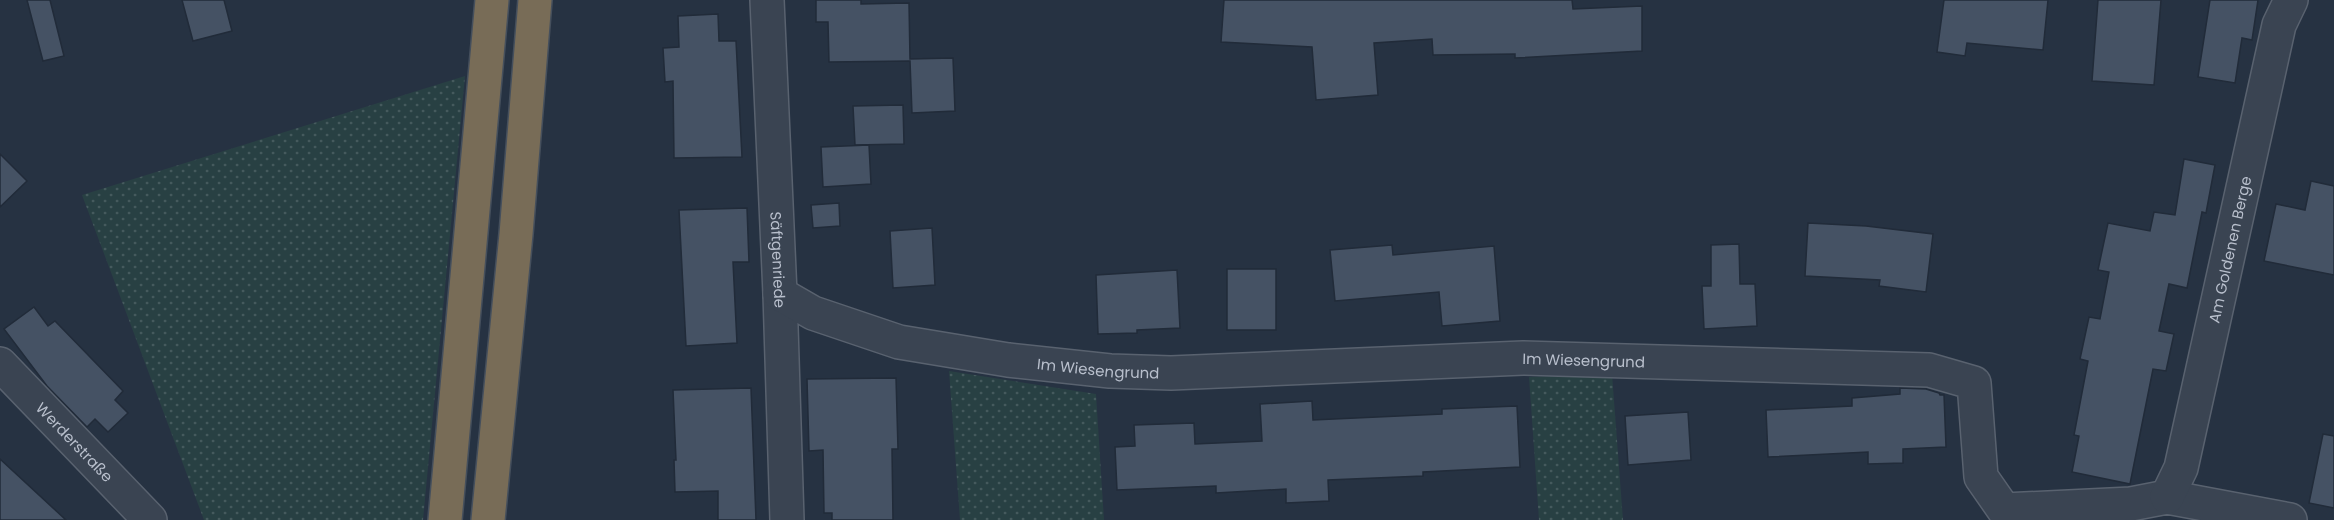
<svg xmlns="http://www.w3.org/2000/svg" width="2334" height="520" font-family="Poppins,sans-serif">
<style>
.grass{fill:url(#grass-dots)}
.building{fill:#455264;stroke:#212b39;stroke-width:1.5}
.lines{fill:none;stroke-linecap:round;stroke-linejoin:round}
.minor-casing{stroke:#59626f;stroke-width:36}
.highway-casing{stroke:#454f5c;stroke-width:36}
.minor{stroke:#3a4452;stroke-width:33}
.highway{stroke:#786c57;stroke-width:33}
.labels{text-anchor:middle;dominant-baseline:central;stroke-width:4.5;stroke-linejoin:round;paint-order:stroke}
.street-label{font-size:15px;fill:#b8bfcc;stroke:#1f2937}
</style>
<defs>
<pattern id="grass-dots" width="8" height="8" patternUnits="userSpaceOnUse" patternTransform="scale(1.5)"><rect width="8" height="8" fill="#284043"/><path d="M2 2h.1M6 6h.1" fill="none" stroke="#455a5d" stroke-width="1.8" stroke-linecap="round"/></pattern>
</defs>
<rect width="100%" height="100%" fill="#263242"/>
<g class="grass">
<path d="M465,76L423,520H204L82,195Z"/>
<path d="M949,371L1096,394L1104,520H960Z"/>
<path d="M1612,374L1623,520H1539L1529,377Z"/>
</g>
<g class="building">
<path d="M27,0H50L64,56L43,61Z"/>
<path d="M182,0H224L232,31L193,41Z"/>
<path d="M816,0H861V4L909,3L910,59L953,58L955,111L912,113L910,61L829,62L828,22H816Z"/>
<path d="M1224,0H1572L1573,9L1642,6V51L1515,58V54L1433,55L1432,39L1374,43L1378,95L1316,100L1312,47L1221,42Z"/>
<path d="M1944,0H2048L2043,50L1967,43L1965,56L1937,52Z"/>
<path d="M2098,0H2161L2154,85L2092,81Z"/>
<path d="M2210,0H2258L2252,40L2242,38L2235,83L2198,77Z"/>
<path d="M718,14L719,41H736L742,157L674,158L673,81L665,82L663,48L679,47L678,16Z"/>
<path d="M903,105L904,144L855,145L853,106Z"/>
<path d="M869,145L871,184L823,187L821,147Z"/>
<path d="M0,154L27,181L0,207Z"/>
<path d="M2184,159L2215,165L2206,213L2202,212L2187,288L2169,284L2159,331L2174,334L2166,371L2153,369L2130,484L2072,472L2079,436L2074,435L2088,361L2080,359L2089,317L2100,319L2109,272L2098,270L2108,223L2150,231L2154,212L2175,215Z"/>
<path d="M2311,181L2334,186V275L2264,261L2276,204L2305,210Z"/>
<path d="M839,203L840,226L813,228L811,205Z"/>
<path d="M747,208L749,262H733L737,343L686,346L679,210Z"/>
<path d="M1808,223L1866,226L1933,234L1926,292L1879,286L1880,280L1805,276Z"/>
<path d="M932,228L935,285L893,288L890,231Z"/>
<path d="M1739,244L1740,284H1755L1757,326L1704,329L1702,286H1711V245Z"/>
<path d="M1392,245L1393,255L1494,246L1500,321L1442,326L1439,292L1335,301L1330,250Z"/>
<rect x="1227" y="269" width="49" height="61"/>
<path d="M1177,270L1180,328L1137,330V333L1098,334L1096,275Z"/>
<path d="M34,307L48,326L55,321L123,391L115,400L128,413L108,432L95,419L87,427L47,386L4,329Z"/>
<path d="M896,378L898,449H892L893,520H832V513H824L823,450L809,451L807,379Z"/>
<path d="M751,388L756,520H718V491L675,492L674,460H676L673,390Z"/>
<path d="M1900,388L1926,389L1939,393L1940,395H1944L1946,447L1903,449V463L1868,464V452L1768,457L1766,410L1852,406V398L1900,394Z"/>
<path d="M1312,401L1313,420L1442,414V409L1517,406L1520,467L1423,472V476L1328,480L1329,501L1286,503V489L1216,493V486L1117,490L1115,447L1135,446L1134,425L1194,423L1195,444L1262,441L1260,404Z"/>
<path d="M1688,412L1691,460L1628,465L1625,416Z"/>
<path d="M2323,434L2334,436V508L2309,503Z"/>
<path d="M0,459L66,520H0Z"/>
</g>
<g class="lines">
<defs>
<g id="minor">
<path id="s1" d="M767,0L780,294L787,520"/>
<path id="s2" d="M780,294L813,313L899,342L1008,360L1110,371L1171,373L1523,358L1929,370L1974,383L1981,477L2004,510L2131,504L2167,497L2290,520"/>
<path id="s3" d="M0,364L150,520"/>
<path id="s4" d="M2167,497L2181,468L2279,25L2291,0"/>
</g>
<g id="highway">
<path d="M445,520L492,0"/>
<path d="M488,520L516,234L535,0"/>
</g>
</defs>
<use href="#minor" class="minor-casing"/>
<use href="#highway" class="highway-casing"/>
<use href="#minor" class="minor"/>
<use href="#highway" class="highway"/>
</g>
<g class="labels">
<g class="street-label">
<text stroke="none"><textPath href="#s4" startOffset="256">Am Goldenen Berge</textPath></text>
<text stroke="none"><textPath href="#s1" startOffset="260">Säftgenriede</textPath></text>
<text stroke="none"><textPath href="#s2" startOffset="816">Im Wiesengrund</textPath></text>
<text stroke="none"><textPath href="#s2" startOffset="330">Im Wiesengrund</textPath></text>
<text stroke="none"><textPath href="#s3" startOffset="108">Werderstraße</textPath></text>
</g>
</g>
</svg>
